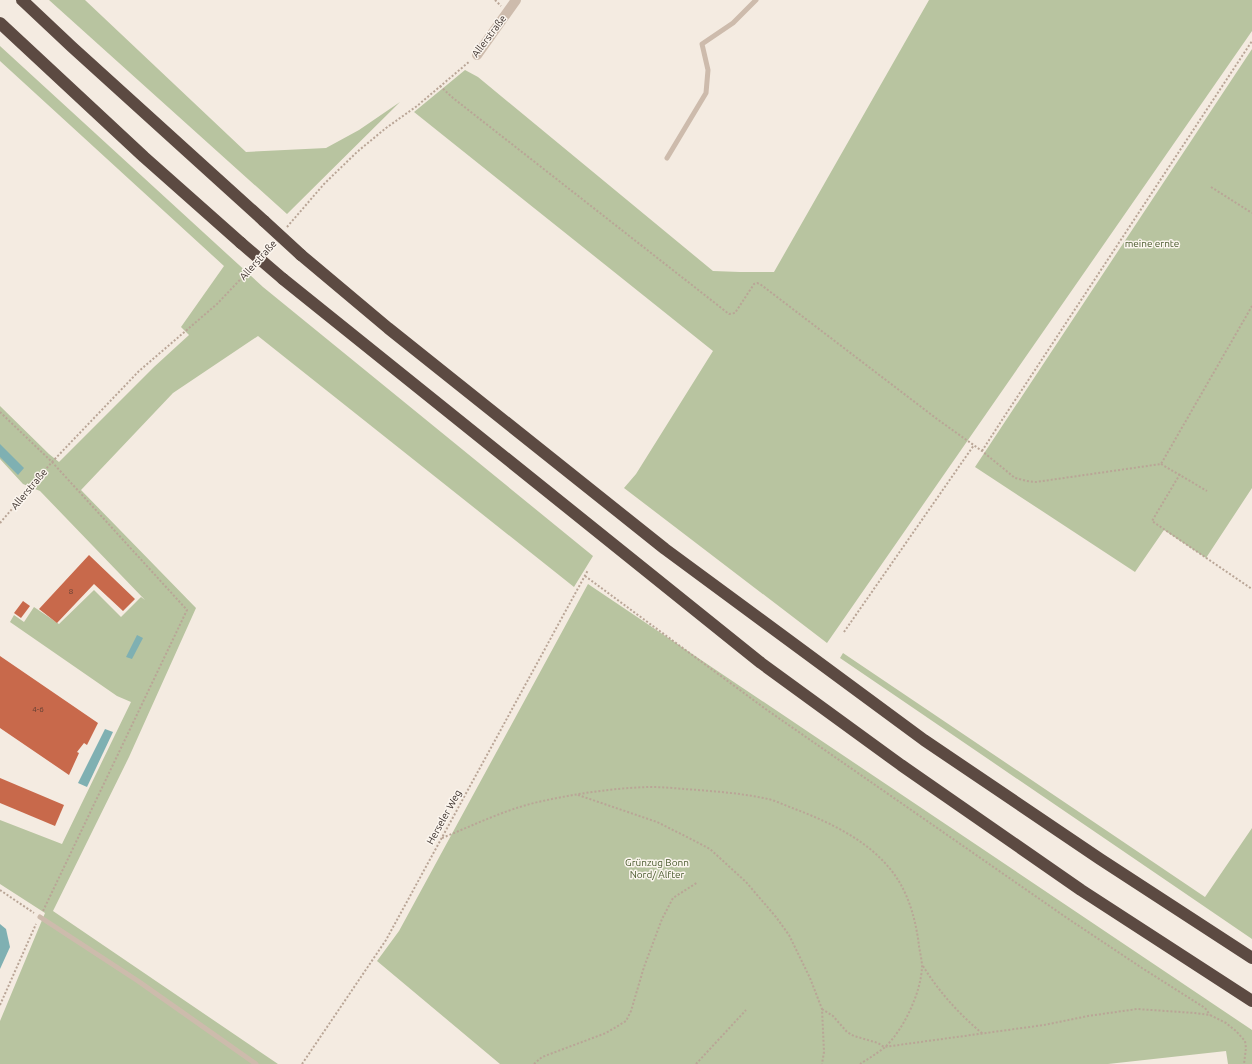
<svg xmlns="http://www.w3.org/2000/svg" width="1252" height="1064" font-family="Ubuntu,sans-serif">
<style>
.green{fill:#b8c4a0}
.water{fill:#7fb0b2}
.building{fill:#c8694b}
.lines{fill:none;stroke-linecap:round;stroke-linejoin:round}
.path{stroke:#b9a596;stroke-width:2;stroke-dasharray:2 2;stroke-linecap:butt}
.lane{stroke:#cdbbac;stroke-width:5}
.street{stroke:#cdbbac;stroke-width:10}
.highway{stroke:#5c4a42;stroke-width:12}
.highway-bridge{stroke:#5c4a42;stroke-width:12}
.labels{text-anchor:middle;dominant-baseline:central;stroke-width:3;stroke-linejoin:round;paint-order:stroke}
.number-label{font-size:8px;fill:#5e3e33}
.street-label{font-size:10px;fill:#3b302b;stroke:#fbf5ee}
.park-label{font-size:10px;fill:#4a5a2e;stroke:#fbf5ee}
</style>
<rect width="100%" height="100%" fill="#f4ebe1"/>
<g class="green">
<path d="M49,0H85L246,152L326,148L359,130L400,102L287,214Z"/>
<path d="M929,0H1252V31L827,643L624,488L636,474L713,351L414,112L465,70L478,77L713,271L740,272H774Z"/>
<path d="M0,46L263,287L593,556L574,587L258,336L173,393L81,490L196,608L129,757L53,911L278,1064H0V1021L45,913L0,884V820L62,844L131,702L117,696L10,622L14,615L24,622L34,607L59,624L94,590L121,617L141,597L145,600L40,491L23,484L0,459V406L49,454L59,462L154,367L189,335L181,327L224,266L0,61Z"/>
<path d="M1252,49V488L1206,558L1164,530L1135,572L975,467Z"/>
<path d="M588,584L1252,1030V1064H1228L1226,1051L1108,1064H500L377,961L399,931Z"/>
<path d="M843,653L1205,897L1252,828V939L840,658Z"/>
</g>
<g class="water">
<path d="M0,444L24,468L18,475L0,457Z"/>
<path d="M137,635L143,638L132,659L126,657Z"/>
<path d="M105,729L113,732L87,787L78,783Z"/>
<path d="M0,924L6,929L10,947L0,969Z"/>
</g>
<g class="building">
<path d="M89,555L135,599L123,611L94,584L57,623L39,609Z"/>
<path d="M23,601L30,606L21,618L14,613Z"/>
<path d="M0,656L98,723L87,745L84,743L77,752L79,753L69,775L0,728Z"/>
<path d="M0,778L64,805L55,826L0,803Z"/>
</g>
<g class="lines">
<g class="path">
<path d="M495,0L501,6"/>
<path d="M440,86L453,98L729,314L735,313L754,284L757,283L760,284L937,419L982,451L1015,478L1027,481L1036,482L1161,464L1252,306"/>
<path d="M1211,187L1252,213"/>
<path d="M287,227L324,184L357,152L386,128L417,106L470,61"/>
<path d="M266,251L272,244"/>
<path d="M0,412L52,462L187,610L43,911"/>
<path d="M982,451L1002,420L1252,41"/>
<path d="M1161,464L1207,491"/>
<path d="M1180,474L1152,521L1252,589"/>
<path d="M0,523L52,462L139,371L217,304L253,266"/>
<path d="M585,576L767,710L1067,918L1142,968L1205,1008L1210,1015"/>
<path d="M844,632L974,445"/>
<path d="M578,795L657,822L689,838L710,849L746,882L776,917L789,935L810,978L822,1009L824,1052L822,1064"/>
<path d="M442,838C474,825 504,810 538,802C574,794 612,788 649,787C661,787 673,788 684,789C712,791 741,793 768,799C777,801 786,806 795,809C839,826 886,849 906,895C913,911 917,929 919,946C920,953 922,960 922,967C921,993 903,1031 884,1048C876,1054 868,1059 860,1064"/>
<path d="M0,890L34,913"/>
<path d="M923,966C939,992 960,1015 983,1034"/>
<path d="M0,1005L36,924"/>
<path d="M822,1009L833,1016L847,1032L854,1036L878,1043L884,1047L1044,1025L1088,1016L1137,1009L1195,1013L1210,1015L1226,1023L1236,1031L1245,1041L1246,1048L1244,1064"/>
<path d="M302,1064L386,940L588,570"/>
<path d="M534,1064L542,1057L606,1033L626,1021L631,1011L644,967L662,919L673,898L698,882"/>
<path d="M696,1064L746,1010"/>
</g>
<g class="lane">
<path d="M667,158L706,93L708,70L702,44L733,23L756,0"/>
<path d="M40,917L138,981L256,1064"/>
</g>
<path class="street" d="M477,55L516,0"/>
<g class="highway">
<path d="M22,0L72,47L264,221"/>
<path d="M0,23L144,157L241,243"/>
<path d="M301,255L388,328L665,549L924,740L1100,859L1252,958"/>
<path d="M283,279L761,663L901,765L1081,890L1252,1001"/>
</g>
<g class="highway-bridge">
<path d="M264,221L301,255"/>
<path d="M241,243L283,279"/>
</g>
</g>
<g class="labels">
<g class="number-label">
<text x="71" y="591">8</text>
<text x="38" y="709">4-6</text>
</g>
<g class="street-label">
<text transform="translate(489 36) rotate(-53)">Allerstraße</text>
<text transform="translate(258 260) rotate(-48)">Allerstraße</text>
<text transform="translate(29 489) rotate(-50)">Allerstraße</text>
<text transform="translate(444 817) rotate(-61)">Herseler Weg</text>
</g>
<g class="park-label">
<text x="1152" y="243">meine ernte</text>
<text x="657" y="862">Grünzug Bonn<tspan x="657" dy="12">Nord/ Alfter</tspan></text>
</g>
</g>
</svg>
